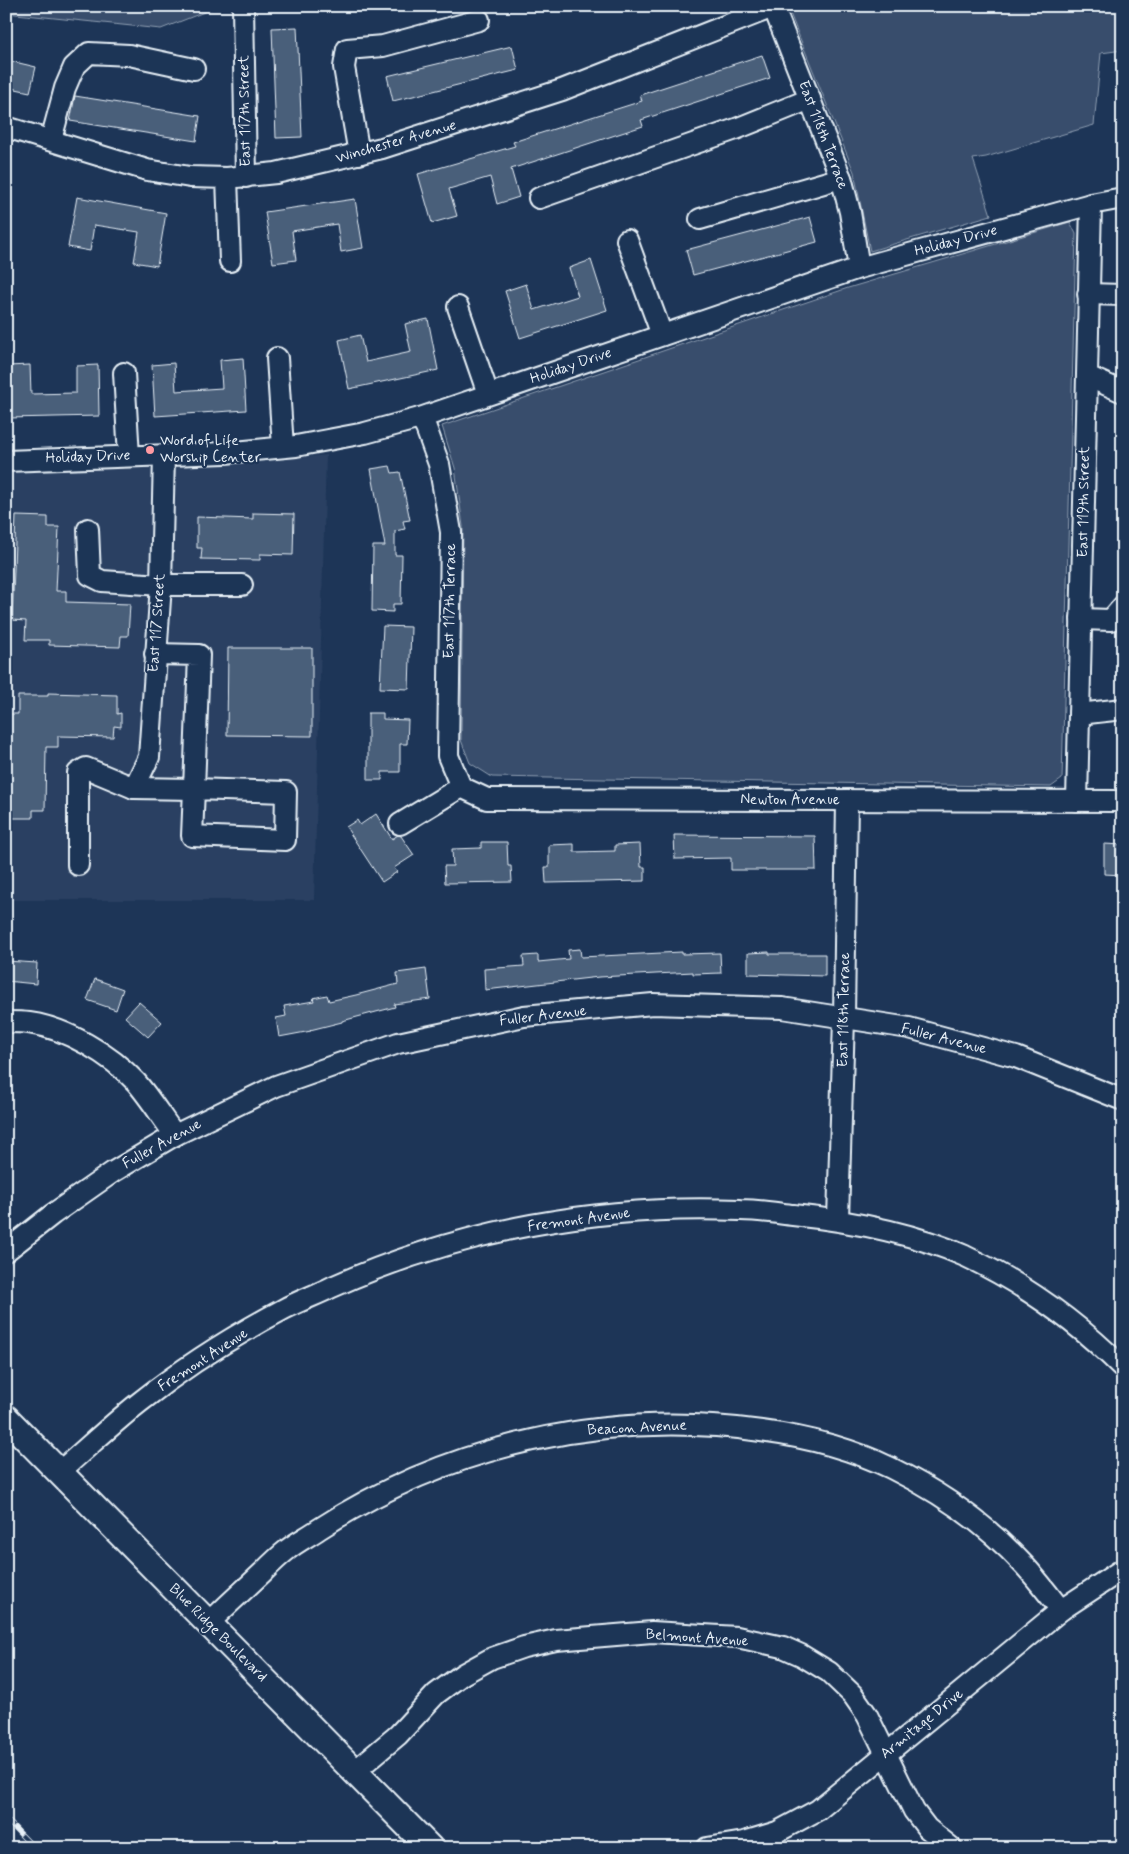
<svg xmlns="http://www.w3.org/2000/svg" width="1129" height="1854" font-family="Mynerve,sans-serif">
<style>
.built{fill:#2a4162}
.green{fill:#374d6c;stroke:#909fb2}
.building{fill:#495e7a;stroke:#e8f1f8}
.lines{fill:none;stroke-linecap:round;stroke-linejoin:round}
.minor-casing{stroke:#e8f1f8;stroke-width:24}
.major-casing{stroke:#e8f1f8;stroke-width:29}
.minor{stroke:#1d3557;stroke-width:20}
.major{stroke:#1d3557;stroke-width:25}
.rail-casing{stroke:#e8f1f8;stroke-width:5.5}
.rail{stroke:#1d3557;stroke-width:4;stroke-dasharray:11;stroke-linecap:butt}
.poi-dot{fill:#ff9aa2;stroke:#1d3557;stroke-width:2}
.labels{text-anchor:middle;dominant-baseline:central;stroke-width:4.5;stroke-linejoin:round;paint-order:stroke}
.street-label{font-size:15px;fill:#e8f1f8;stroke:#1d3557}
.poi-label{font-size:15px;fill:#e8f1f8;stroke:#1d3557;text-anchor:start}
</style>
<rect width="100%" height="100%" fill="#1d3557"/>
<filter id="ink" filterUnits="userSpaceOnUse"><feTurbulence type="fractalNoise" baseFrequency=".02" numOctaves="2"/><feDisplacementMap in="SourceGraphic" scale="10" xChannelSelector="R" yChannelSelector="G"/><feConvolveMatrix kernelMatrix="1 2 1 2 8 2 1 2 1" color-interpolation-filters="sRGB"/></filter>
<g filter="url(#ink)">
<path class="built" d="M326,455L314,900H6V473L235,463Z"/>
<g class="green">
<path d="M6,6H210L212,9L161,29L6,13Z"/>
<path d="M787,6H1123V50L1101,53L1094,125L986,157L973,159L991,215L870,251L854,172Z"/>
<path d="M1070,222L1076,234L1062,779L1051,787L492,777L470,763L461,740L463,526L455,468L442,426L848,288Z"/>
</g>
<g class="building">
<path d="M297,27L302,137L276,138L272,28Z"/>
<path d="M512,46L518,70L393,101L387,76Z"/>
<path d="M762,55L770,78L641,120L643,126L511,169L519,197L497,204L490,177L449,189L457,216L432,223L418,174L515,146L513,142L642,101L640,95Z"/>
<path d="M6,60L36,67L30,92L6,87Z"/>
<path d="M75,96L200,116L196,141L70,121Z"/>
<path d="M77,197L166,213L157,266L134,262L139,232L94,225L90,251L68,247Z"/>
<path d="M355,199L363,248L341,252L337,224L292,231L296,260L273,263L265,212Z"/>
<path d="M810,217L817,242L693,275L686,250Z"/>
<path d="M591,260L607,310L520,338L505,291L526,284L534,310L578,296L569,268Z"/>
<path d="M428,319L438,370L349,389L339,340L360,335L366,362L411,352L405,324Z"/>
<path d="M243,358L246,410L155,416L152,365L174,363L176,391L222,388L220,360Z"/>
<path d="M30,365L31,394L76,393V366L98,365L99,416L8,418L7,366Z"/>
<path d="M390,466L392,473L400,472L410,520L403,521L405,529L395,531V555H402L401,604H393V612L372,611L373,546H385L371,469Z"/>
<path d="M253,513L294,514L293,555L260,554V560L201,559L202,548H197V517L253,519Z"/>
<path d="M16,516L48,517V527H59L56,591H66V602L130,604L128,636H121L120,647L49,645V640H25L26,621L12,620Z"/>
<path d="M383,626L411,627L409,689L380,688Z"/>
<path d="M228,648H312V736L227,735Z"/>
<path d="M48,693L117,695V714L121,713V727L114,726L113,737L58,736V747H46L45,810H33V818H6V714H18V696H48Z"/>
<path d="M368,713H383V719L408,720L407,744H400V772H382V780H368Z"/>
<path d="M376,814L392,839L398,835L401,836L414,855L394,868L397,872L382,882L346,827L357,820L360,825Z"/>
<path d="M674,835L815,836L816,870H731V858L675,859Z"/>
<path d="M481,842H507L508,866H511L512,882L445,883L444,866H453L452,849L481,848Z"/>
<path d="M574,844V852L615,851V845L640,844L641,867H645V881L546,883L545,867H549V845Z"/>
<path d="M1104,844L1123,845V875L1104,874Z"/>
<path d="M580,949L581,957L682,952V954L720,953L721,973L693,974V972L599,977L485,990L484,969L524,966L523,956L538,955V962L569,959L568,950Z"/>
<path d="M769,952V954H825V976L748,974V953Z"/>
<path d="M6,961L37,963L36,984L6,981Z"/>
<path d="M426,969L430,999L394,1004L395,1007L342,1021V1022L310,1030L311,1031L279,1037L276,1018L286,1016L284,1006L314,1001L313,998L327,995L329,1001L356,995L398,984L397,973Z"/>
<path d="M95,979L123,989L116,1010L87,1000Z"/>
<path d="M139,1002L162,1022L148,1037L125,1017Z"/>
</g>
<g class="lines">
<defs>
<g id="minor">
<path d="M243,6L246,177"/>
<path d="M773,6L842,181L850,212L859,268"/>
<path d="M6,127L147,170L190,177L227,178L276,173L382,148L562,90L773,7"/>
<path d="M51,140L65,88L74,67L89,53L129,55L194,69"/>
<path d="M359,154L344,67L347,49L383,46L479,20"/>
<path d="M227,178L230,261"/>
<path d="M539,198L736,129L810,99"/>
<path d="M700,219L841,178"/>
<path d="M627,240L662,335"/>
<path d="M1088,294L1123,295"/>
<path d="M458,307L488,394"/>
<path d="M277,358L283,447"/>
<path d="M124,373L129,456"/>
<path d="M1087,376L1123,392"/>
<path d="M420,418L426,428L439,464L451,532L448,756L461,787"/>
<path d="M6,461L225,453L296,446L365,433L420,418L859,268L1091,204L1123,198"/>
<path d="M88,529L90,575L102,581L161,585H242"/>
<path d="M1081,619L1111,620L1123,606"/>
<path d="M1079,714L1123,709"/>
<path d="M461,787L487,799L1123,801"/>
<path d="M134,788L149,757L161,585L164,455"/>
<path d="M194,789L286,792L285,840L192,836Z"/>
<path d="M1077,801L1091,204"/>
<path d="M400,824L461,787"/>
<path d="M78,865V773L86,768L134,788L194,789L199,655L155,654"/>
<path d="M6,1022C14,1022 22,1022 29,1023C66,1028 111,1055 136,1082C150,1098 162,1118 175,1135"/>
<path d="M838,1219L844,1018L847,800"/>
<path d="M6,1251L53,1214L113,1172L175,1135L276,1086L398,1043L524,1016L653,1004L782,1008L909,1028L1016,1057L1123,1100"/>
<path d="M59,1472C86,1449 112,1424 140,1402C184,1367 233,1336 284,1309C299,1301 316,1295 332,1287C460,1230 601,1204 740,1210C758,1210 776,1213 793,1215C851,1221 911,1232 965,1256C1024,1284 1077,1322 1123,1368"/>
<path d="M209,1623C226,1606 244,1590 262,1573C270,1565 278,1557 287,1550C297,1542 309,1536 319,1529C449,1445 608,1409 761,1431C806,1437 850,1448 891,1468C940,1492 987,1525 1024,1565C1037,1579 1049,1595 1061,1610"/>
<path d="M355,1771L398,1735L436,1694L463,1674L492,1658L524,1647L556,1640L652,1632L737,1637L783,1647L801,1655L829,1672L853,1695L867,1715L914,1811L927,1828L952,1848"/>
<path d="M707,1848L744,1842L777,1832L818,1810L1061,1610L1123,1569"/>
</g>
<path id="major" d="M6,1418L430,1848"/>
</defs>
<use href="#minor" class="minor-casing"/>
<use href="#major" class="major-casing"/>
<use href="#minor" class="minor"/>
<use href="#major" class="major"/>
<defs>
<path id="rail" d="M6,1819L34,1848"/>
</defs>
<use href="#rail" class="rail-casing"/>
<use href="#rail" class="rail"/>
</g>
</g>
<circle class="poi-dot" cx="150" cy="450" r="5"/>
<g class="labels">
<g class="street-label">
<text transform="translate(245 111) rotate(-91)">East 117th Street</text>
<text transform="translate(823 135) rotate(69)">East 118th Terrace</text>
<text transform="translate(396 142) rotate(-16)">Winchester Avenue</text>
<text transform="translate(956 241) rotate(-15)">Holiday Drive</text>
<text transform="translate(571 366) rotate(-19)">Holiday Drive</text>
<text transform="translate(88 457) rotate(-2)">Holiday Drive</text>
<text transform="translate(1084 502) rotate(-89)">East 119th Street</text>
<text transform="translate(450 601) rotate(-89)">East 117th Terrace</text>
<text transform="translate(157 623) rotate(-86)">East 117 Street</text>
<text x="790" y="800">Newton Avenue</text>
<text transform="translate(844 1010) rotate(-89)">East 118th Terrace</text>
<text transform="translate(543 1016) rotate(-7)">Fuller Avenue</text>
<text transform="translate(944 1039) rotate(14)">Fuller Avenue</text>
<text transform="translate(162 1144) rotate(-29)">Fuller Avenue</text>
<text transform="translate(579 1220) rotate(-8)">Fremont Avenue</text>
<text transform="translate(203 1360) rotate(-33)">Fremont Avenue</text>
<text transform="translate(637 1428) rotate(-3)">Beacon Avenue</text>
<text transform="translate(218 1633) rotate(45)">Blue Ridge Boulevard</text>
<text transform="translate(697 1638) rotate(4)">Belmont Avenue</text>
<text transform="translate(922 1724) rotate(-39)">Armitage Drive</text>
</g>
<g class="poi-label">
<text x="160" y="441">Word of Life<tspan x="160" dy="17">Worship Center</tspan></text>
</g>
</g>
<rect width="1129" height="1854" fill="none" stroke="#1d3557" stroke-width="25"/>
<rect x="12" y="12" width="1104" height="1829" fill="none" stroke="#e8f1f8" stroke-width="2" filter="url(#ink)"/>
</svg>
